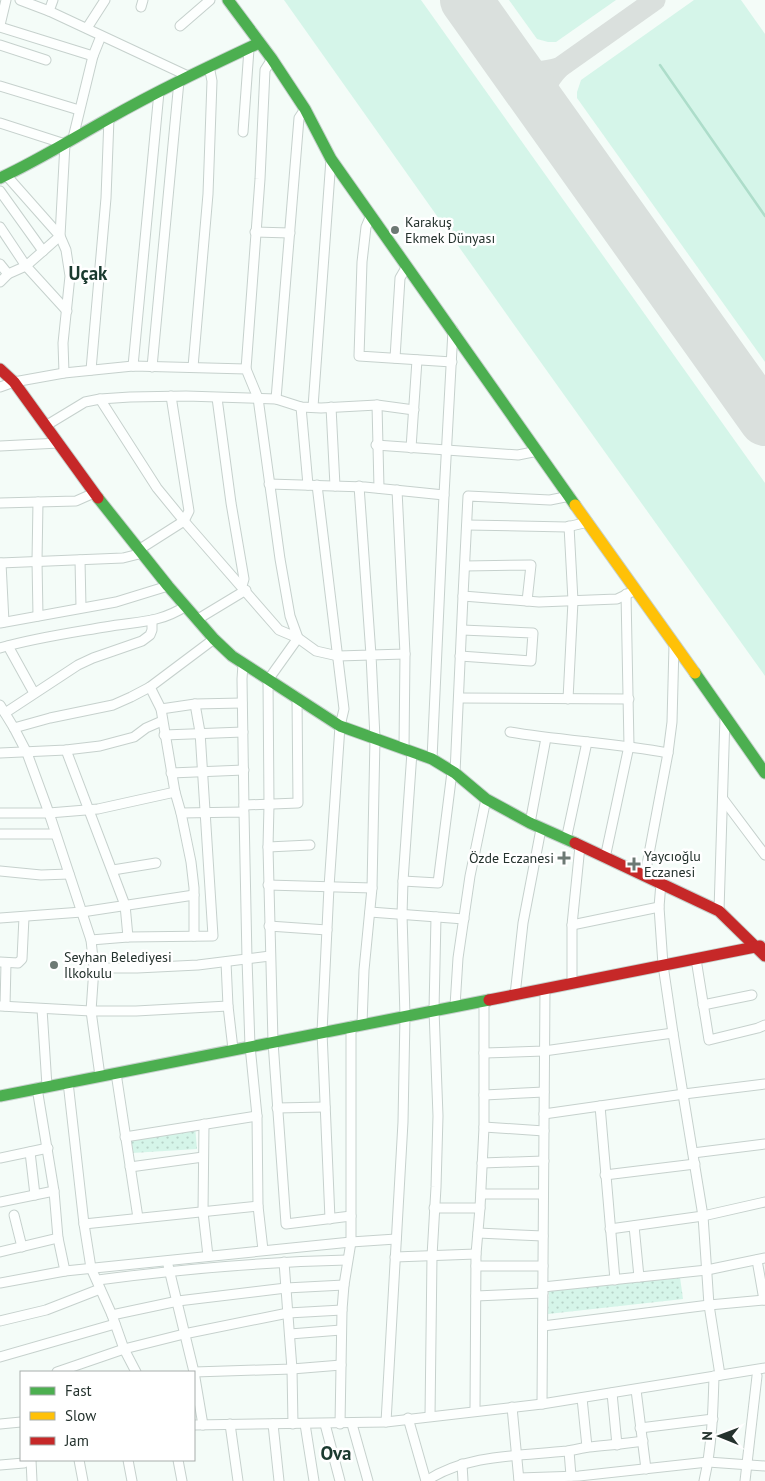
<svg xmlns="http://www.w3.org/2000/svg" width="765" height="1481" font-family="'PT Sans',sans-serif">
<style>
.green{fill:#d5f5e9}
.park{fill:url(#park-dots)}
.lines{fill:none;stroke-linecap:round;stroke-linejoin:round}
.stream{stroke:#adddca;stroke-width:2.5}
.taxiway{stroke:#dae0dd;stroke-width:21}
.runway{stroke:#dae0dd;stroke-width:52}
.street-casing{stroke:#c6d1cd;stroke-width:11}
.fast-casing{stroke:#c6d1cd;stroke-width:13}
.slow-casing{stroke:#c6d1cd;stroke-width:13}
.jam-casing{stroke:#c6d1cd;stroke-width:13}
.street{stroke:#fdfffe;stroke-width:9}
.fast{stroke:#4caf50;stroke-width:11}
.slow{stroke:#ffc107;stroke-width:11}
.jam{stroke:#c62828;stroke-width:11}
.poi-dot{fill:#6d7974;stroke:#fff;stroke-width:2}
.labels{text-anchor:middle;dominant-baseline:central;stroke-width:5;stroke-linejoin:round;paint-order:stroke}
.poi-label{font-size:14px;fill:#24322d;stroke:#fff;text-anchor:start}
.district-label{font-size:19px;font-weight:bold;fill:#1a3a2f;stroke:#fff}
</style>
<defs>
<pattern id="park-dots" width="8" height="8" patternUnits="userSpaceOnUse" patternTransform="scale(1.25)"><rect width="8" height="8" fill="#d5f5e9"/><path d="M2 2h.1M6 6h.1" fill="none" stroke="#b7d2c8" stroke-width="1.8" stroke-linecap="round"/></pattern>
</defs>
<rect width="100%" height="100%" fill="#f4fcf8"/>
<g class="green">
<path d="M284,0H421L765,483V676L527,343Z"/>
<path d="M509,0H616L556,42H548L537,39Z"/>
<path d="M694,0H741L765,34V362L577,98V92L581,80Z"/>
</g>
<g class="park">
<path d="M195,1126L197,1149L132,1153L131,1141Z"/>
<path d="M679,1270L683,1299L548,1314L549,1289Z"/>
</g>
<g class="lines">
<path class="stream" d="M660,65L765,216"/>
<g class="taxiway">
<path d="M505,54C523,74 533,75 559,68C546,82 540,94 546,113"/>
<path d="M559,68L655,0"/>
</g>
<path class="runway" d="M466,0L765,420"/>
<defs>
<g id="street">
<path d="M20,0L49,11L188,76"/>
<path d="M141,7L143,0"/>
<path d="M49,11L53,0"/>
<path d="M0,25L6,0"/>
<path d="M180,26L210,0"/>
<path d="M0,27L93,56"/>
<path d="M87,28L105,0"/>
<path d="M0,45L46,60"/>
<path d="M0,86L79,110"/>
<path d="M0,123L65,144L60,236L26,266L8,274L0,282"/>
<path d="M243,132L249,49"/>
<path d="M73,138L93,56L101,36"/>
<path d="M6,175L60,236L66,250L70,276L63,343L64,373"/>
<path d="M0,191L43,251"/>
<path d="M371,215L366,227L362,262L359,356L452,362"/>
<path d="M0,227L26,266L67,311"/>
<path d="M255,232L290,233"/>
<path d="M0,264L8,274"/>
<path d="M395,358L400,278L407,266"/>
<path d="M133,366L159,92"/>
<path d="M152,367L179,81"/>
<path d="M193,367L208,194L212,81L209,66"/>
<path d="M246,369L260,179L265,70L272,59"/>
<path d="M91,370L106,198L109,118"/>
<path d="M0,387L14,382L64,373L133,366L246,369L258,398L280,559L290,616L298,638L279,630L184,521L157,488L100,399"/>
<path d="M217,398L231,503L244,579L242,586"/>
<path d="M276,399L299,118L305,109"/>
<path d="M377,405L379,488"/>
<path d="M301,407L308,485"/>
<path d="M313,407L331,159"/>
<path d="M331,407L335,486"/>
<path d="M47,425L85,402L100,399L130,397L186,396L276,399L301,407L321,408L377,405L414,410"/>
<path d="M376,445L518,455L538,451"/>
<path d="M0,446L59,443"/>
<path d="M411,448L417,360"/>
<path d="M269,484L365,487L444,495"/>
<path d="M317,485L344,709L340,726L329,887L322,1032L330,1219"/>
<path d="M570,496L550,500L468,496L463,596L539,602L617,599L636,590"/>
<path d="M38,502L37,561L38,616"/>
<path d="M0,503L76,501L94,493"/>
<path d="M467,525L567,527L588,522"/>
<path d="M140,549L184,521L189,511L171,396"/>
<path d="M80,560L81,607"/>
<path d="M0,563L123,558L143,553"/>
<path d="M1,563L4,622"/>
<path d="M465,566L531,565L527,601"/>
<path d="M198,619L246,590"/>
<path d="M0,623L116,602L168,586"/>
<path d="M8,646L34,693"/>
<path d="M0,648C34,638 70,633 105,627C137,621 158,624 186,606"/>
<path d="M460,656L531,661L533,633L462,630"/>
<path d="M243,664L242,679L244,809"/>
<path d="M150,687L161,709L175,792L181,813L191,862L194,888V936"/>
<path d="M459,698L629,699"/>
<path d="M568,699L573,601L569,526"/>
<path d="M0,705L14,728L27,753L49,813L91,940L94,968L91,1011L100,1076"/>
<path d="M161,709L195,704L242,703"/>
<path d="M5,713L78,665L93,658L142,641L150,635L152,630V620"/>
<path d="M14,728L50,718L113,705L131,697L150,687L214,639"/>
<path d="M510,732C563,741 616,743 668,753"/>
<path d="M164,735L243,732"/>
<path d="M404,748L405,654"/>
<path d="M66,750L125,905L128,937"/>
<path d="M0,753L66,750L100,746L134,737L146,728L162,721"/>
<path d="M432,759L444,495L453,330"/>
<path d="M171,773L244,770"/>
<path d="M455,773L463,596"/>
<path d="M723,799L765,855"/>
<path d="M244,805L298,803L297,697"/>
<path d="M0,813H49L98,809L175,792"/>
<path d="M181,813L244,812L247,959L250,1046L257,1116L258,1206L263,1250"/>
<path d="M530,823L546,738"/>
<path d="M0,834H55"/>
<path d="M566,840L587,742"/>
<path d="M268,847L310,845"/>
<path d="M605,858L629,746L626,594"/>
<path d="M113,870L156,863"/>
<path d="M0,871L41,875L69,874"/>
<path d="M645,875L668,753L672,722L674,645"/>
<path d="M403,881L438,883L452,772"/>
<path d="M661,883L659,907L663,965L673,1033L703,1216L709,1305L720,1375"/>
<path d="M268,885L372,888"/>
<path d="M719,911L725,716"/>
<path d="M370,912L464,919"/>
<path d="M0,918L82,912L194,895"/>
<path d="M572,925L659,907"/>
<path d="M269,926L327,930"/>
<path d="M91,940L128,937L213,936L200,732L195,704"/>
<path d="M696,959L709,1040L758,1028L765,1025"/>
<path d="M0,962L18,963L22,959L24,917"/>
<path d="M226,962L228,1006L233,1049"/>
<path d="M94,968H137L198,965L270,956"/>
<path d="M572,984V925L580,846"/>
<path d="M515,995L523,923L541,829"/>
<path d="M703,1005L752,995"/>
<path d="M0,1006L91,1011H136L228,1006"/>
<path d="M5,1006L6,963"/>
<path d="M455,1006L458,958L470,876L486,799"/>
<path d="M42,1009L47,1086"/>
<path d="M362,1024L364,970L372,888L375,738L371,655L405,654L397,490"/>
<path d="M484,1053L544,1051L673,1033"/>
<path d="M116,1073L138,1218"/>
<path d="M68,1082L84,1224L91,1268L112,1315L124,1349L136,1372"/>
<path d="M37,1088L54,1191L58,1238L65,1271"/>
<path d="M484,1095L544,1092"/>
<path d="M600,1106L615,1280"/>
<path d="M277,1108L325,1107"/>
<path d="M544,1114L684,1094L765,1084"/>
<path d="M204,1124L203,1212L208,1256"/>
<path d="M484,1127L544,1131"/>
<path d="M125,1137L257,1116"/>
<path d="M30,1152L35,1195"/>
<path d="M693,1153L765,1144"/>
<path d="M0,1158L48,1148"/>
<path d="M482,1163L544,1161"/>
<path d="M130,1167L203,1157"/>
<path d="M605,1175L695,1164"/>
<path d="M481,1194H543"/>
<path d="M0,1202L54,1191"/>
<path d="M434,1208H480"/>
<path d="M14,1215L22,1247"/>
<path d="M351,1216L286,1224L273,1042L268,847L269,805L268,680L298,638L316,651L338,656L371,655L359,486"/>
<path d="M84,1224L258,1206"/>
<path d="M634,1226L639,1277"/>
<path d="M610,1229L703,1216L765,1202"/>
<path d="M478,1233L543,1236"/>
<path d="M0,1252L58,1238"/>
<path d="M395,1257L476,1254"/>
<path d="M757,1260L764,1300"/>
<path d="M284,1262L292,1369L293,1424"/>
<path d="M168,1265L194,1372L203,1425"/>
<path d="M476,1266H543"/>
<path d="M98,1280C181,1269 263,1262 347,1260"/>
<path d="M0,1283L65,1271L351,1242L396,1239"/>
<path d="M543,1287L707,1270L765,1258"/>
<path d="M476,1296L543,1293"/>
<path d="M112,1315L178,1301L286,1288L344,1285"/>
<path d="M0,1321L46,1310L100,1289"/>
<path d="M543,1326L709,1305L765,1300"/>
<path d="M290,1334L341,1330"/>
<path d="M0,1357L115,1324"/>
<path d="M57,1372L124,1349L184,1334L288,1313L342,1310"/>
<path d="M194,1372L292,1369L341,1365"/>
<path d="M636,1390L646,1469"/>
<path d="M612,1393L617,1445"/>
<path d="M582,1398L587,1447"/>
<path d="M542,1404L545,989"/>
<path d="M512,1407L519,1481"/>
<path d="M475,1411L476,1254L480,1208L484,1127V1000"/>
<path d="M430,1416L432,1256L436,1187L438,1116L434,1010L436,917"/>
<path d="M408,1418L426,1481"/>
<path d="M386,1422L403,1122L405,1016L402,915L403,881L412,752"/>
<path d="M0,1424L21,1422"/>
<path d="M230,1424L238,1481"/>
<path d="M273,1424L279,1481"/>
<path d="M305,1424L314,1481"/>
<path d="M325,1424L340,1481"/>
<path d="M340,1424L342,1310L344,1285L351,1242V1026"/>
<path d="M352,1424L368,1481"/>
<path d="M194,1425L386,1422L542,1404L765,1368"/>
<path d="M640,1428L713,1419"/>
<path d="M569,1451L571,1476"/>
<path d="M31,1460L32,1481"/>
<path d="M79,1460L83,1481"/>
<path d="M128,1460L132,1481"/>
<path d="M178,1460L182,1481"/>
<path d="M462,1464L463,1481"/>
<path d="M0,1465L24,1463L29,1460"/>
<path d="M519,1478L579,1476L708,1462L765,1466"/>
<path d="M426,1481C467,1454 520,1456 567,1451C574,1450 582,1448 589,1447C607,1445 625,1444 643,1441"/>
<path d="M704,1481C712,1446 713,1412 714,1376"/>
<path d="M745,1481L757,1376"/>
</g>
<g id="fast">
<path d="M228,0L272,59L305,109L331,159L575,505"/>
<path d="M0,178C37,161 72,139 108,119C157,91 208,67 259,43"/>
<path d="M98,498L168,586L214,639L232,656L340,726L432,759L455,773L486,799L530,823L575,843"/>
<path d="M695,673L765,773"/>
<path d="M0,1096L489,1000"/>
</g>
<path id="slow" d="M575,505L695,673"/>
<g id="jam">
<path d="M0,369L14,382L98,498"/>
<path d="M575,843L719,911L765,956"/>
<path d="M489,1000L760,946"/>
</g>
</defs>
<use href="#street" class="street-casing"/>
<use href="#fast" class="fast-casing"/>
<use href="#slow" class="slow-casing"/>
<use href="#jam" class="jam-casing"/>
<use href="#street" class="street"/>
<use href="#fast" class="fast"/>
<use href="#slow" class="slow"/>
<use href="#jam" class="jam"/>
</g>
<g class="poi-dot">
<circle cx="395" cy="230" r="5"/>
<path d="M561.5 850.5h5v5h5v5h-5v5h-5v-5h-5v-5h5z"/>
<path d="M631.5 856.5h5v5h5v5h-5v5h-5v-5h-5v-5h5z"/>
<circle cx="54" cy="965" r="5"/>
</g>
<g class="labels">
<g class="poi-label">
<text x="405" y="222">Karakuş<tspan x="405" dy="16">Ekmek Dünyası</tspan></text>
<text x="644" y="856">Yaycıoğlu<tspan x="644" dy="16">Eczanesi</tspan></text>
<text x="554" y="858" text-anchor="end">Özde Eczanesi</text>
<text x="64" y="957">Seyhan Belediyesi<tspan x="64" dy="16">İlkokulu</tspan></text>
</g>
<g class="district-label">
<text x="88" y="273">Uçak</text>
<text x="336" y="1453">Ova</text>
</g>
</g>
<rect x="20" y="1371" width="175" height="90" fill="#ffffff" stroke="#a7adab"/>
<rect x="30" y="1387" width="25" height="8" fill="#4caf50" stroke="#a7adab"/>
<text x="65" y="1396" font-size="15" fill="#24322d">Fast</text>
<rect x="30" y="1412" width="25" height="8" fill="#ffc107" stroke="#a7adab"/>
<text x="65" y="1421" font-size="15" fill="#24322d">Slow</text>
<rect x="30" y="1437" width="25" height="8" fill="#c62828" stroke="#a7adab"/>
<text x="65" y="1446" font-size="15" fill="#24322d">Jam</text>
<g transform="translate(720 1436) rotate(271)" stroke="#ffffff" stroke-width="4" paint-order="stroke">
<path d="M0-4L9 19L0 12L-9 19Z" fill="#24322d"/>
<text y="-8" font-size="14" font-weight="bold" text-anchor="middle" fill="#24322d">N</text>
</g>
</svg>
